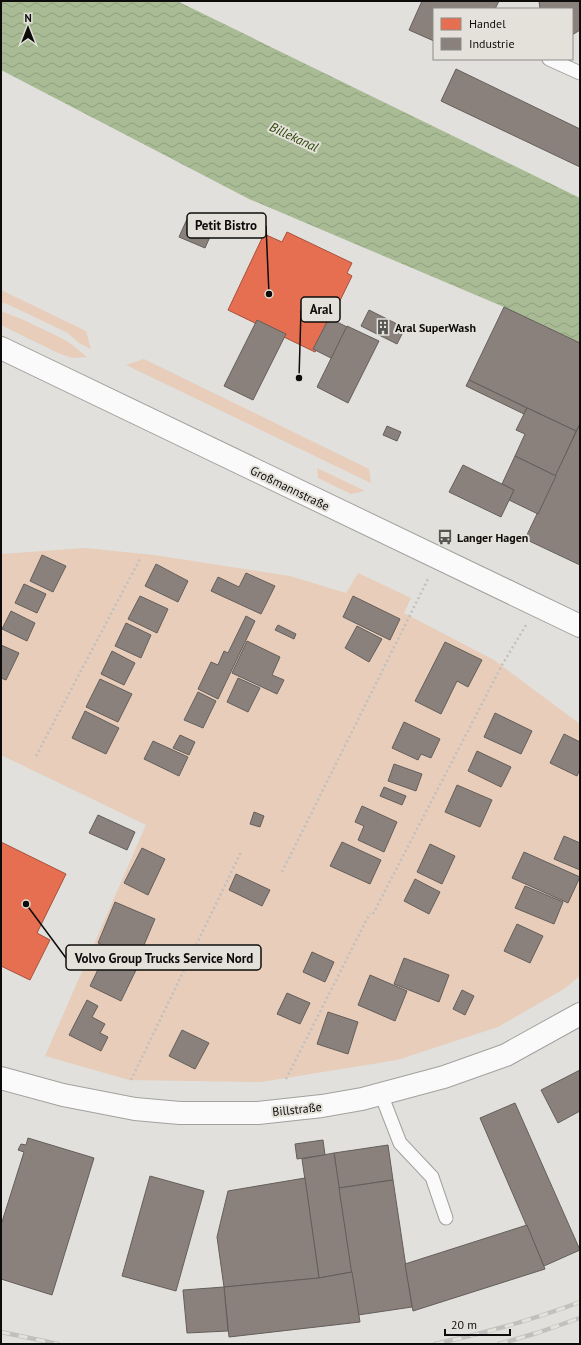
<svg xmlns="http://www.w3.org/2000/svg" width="581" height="1345" font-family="'PT Sans',sans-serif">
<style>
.green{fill:#e7cdba}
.water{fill:url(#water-waves)}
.shops{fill:#e76f51;stroke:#a6513c}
.industry{fill:#8a817c;stroke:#645e5a}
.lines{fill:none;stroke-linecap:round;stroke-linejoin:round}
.service-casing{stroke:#a2a19e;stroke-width:15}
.tertiary-casing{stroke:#a2a19e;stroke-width:24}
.secondary-casing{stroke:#a2a19e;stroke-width:24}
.path{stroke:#c0c0be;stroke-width:2.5;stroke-dasharray:2 3;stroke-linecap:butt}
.service{stroke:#fafafa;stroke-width:13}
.tertiary{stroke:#fafafa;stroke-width:22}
.secondary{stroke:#fafafa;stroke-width:22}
.rail-casing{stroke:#c0c0bf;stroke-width:4.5}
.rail{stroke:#e3e1da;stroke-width:3;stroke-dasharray:9;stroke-linecap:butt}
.labels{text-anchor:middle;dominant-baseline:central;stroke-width:4;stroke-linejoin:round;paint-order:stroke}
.poi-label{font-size:12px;font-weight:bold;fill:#0d0c0a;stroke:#e3e1da;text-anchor:start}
.street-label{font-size:12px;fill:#0d0c0a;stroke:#e3e1da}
.water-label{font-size:13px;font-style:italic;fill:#2b4305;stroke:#e3e1da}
.leader{fill:none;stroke:#0d0c0a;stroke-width:1.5}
.callout-dot{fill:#0d0c0a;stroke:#e3e1da;stroke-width:1.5}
.callout{fill:#e3e1da;stroke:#0d0c0a;stroke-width:1.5}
.callout-label{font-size:13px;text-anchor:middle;font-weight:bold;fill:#0d0c0a}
</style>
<defs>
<pattern id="water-waves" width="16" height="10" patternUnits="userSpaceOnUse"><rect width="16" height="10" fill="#a8bb94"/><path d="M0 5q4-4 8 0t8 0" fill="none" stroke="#8fa07e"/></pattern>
</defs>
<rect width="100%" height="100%" fill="#e1e0dc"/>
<g class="green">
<path d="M1,290L86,331L91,349L79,343L68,333L5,303L1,304Z"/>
<path d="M1,311L26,321L67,341L87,357L72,358L58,353L1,325Z"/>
<path d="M144,359L369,469L371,483L126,365Z"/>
<path d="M317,468L365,491L351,494L318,478Z"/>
<path d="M85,548L154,555L290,576L346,593L358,573L411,598L404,613L494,660L580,724V976L564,989L498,1027L397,1060L261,1082L129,1080L45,1056L146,825L1,755V554Z"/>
</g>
<path class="water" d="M1,1H177L580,198V343L504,307L249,199L1,70Z"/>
<g class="shops">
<path d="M287,232L352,263L347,273L352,276L315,352L228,310L264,234L282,242Z"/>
<path d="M1,842L66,874L37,933L50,940L30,980L1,966Z"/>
</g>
<g class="industry">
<path d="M422,1H499L495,9H434V41L409,30Z"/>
<path d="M539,1H580V30L572,35V9H540Z"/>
<path d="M456,69L580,129V167L441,101Z"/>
<path d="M187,219L213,230L205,248L179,237Z"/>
<path d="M504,307L580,343V424L576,431L469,380Z"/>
<path d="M369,310L405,328L397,344L361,326Z"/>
<path d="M329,318L349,328L333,359L313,349Z"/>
<path d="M257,320L286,334L253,400L224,386Z"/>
<path d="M347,326L379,341L348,403L317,387Z"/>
<path d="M469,380L527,408L524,414L466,386Z"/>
<path d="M527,408L576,431L556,476L515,456L525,434L516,430Z"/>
<path d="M580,424V565L525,539Z"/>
<path d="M387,426L401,432L397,441L383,435Z"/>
<path d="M515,456L556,476L538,514L509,500L514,490L502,484Z"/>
<path d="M463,465L514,490L501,517L449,492Z"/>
<path d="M42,555L66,566L53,592L30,581Z"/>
<path d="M156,564L188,581L178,602L145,586Z"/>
<path d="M246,573L275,586L261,614L211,591L218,577L239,587Z"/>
<path d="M24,584L46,594L37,613L15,603Z"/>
<path d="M140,596L168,609L157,633L128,619Z"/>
<path d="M353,596L400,619L390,640L343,617Z"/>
<path d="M11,611L35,623L27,641L2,629Z"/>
<path d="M246,616L255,621L218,699L198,689L211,662L218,665L224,651L228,653Z"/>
<path d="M126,623L151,635L141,658L115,646Z"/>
<path d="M278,625L296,634L294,639L275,630Z"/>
<path d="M357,626L382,639L369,662L345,648Z"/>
<path d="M247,641L280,657L272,675L284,680L277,694L232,673Z"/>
<path d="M445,642L482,660L468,687L457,681L441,714L415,701Z"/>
<path d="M1,645L19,653L6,680L1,678Z"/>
<path d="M112,651L135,663L124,685L101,674Z"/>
<path d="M238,678L260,688L248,712L227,702Z"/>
<path d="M100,679L132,694L118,722L86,707Z"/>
<path d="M198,692L216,701L203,728L184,720Z"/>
<path d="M85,711L119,728L106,754L72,738Z"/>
<path d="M495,713L532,731L521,754L484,737Z"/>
<path d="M404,722L440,739L431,758L421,754L418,760L392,748Z"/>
<path d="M564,734L580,742V769L577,776L550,763Z"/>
<path d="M180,735L195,742L189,755L173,748Z"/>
<path d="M153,741L188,757L179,776L144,759Z"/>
<path d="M477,751L511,767L501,787L468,771Z"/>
<path d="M394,764L422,774L416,791L388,781Z"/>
<path d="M457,785L492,800L480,827L445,812Z"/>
<path d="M384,787L406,796L402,805L380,796Z"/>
<path d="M362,806L397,822L384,852L358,840L364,826L355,822Z"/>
<path d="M254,812L264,816L260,827L250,824Z"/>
<path d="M98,815L135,832L127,850L89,833Z"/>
<path d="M564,836L580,843V870L554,859Z"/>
<path d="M342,842L381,860L370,884L330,866Z"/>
<path d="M430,844L455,856L442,884L417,872Z"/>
<path d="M142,848L165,859L148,895L124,883Z"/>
<path d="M524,852L580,877L568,903L512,878Z"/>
<path d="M236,874L270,890L262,906L229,890Z"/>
<path d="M415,879L440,892L429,914L404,901Z"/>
<path d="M525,886L563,902L554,924L515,908Z"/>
<path d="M115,902L155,919L138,959L98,943Z"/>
<path d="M517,924L543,936L530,963L504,951Z"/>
<path d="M312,952L334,962L325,982L303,972Z"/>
<path d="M105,955L136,970L121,1001L90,986Z"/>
<path d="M404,958L449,975L439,1002L394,984Z"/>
<path d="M370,975L407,991L395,1021L358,1005Z"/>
<path d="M462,990L474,996L465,1015L453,1009Z"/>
<path d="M287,993L310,1003L300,1024L277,1014Z"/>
<path d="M87,1000L98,1006L92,1017L105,1024L100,1033L108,1037L101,1051L69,1035Z"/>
<path d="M328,1012L358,1022L348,1054L317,1044Z"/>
<path d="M182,1030L209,1043L195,1069L169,1056Z"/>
<path d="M580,1070V1111L558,1123L541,1090Z"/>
<path d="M515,1103L580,1250L544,1266L480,1118Z"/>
<path d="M28,1138L94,1158L52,1295L1,1279V1225L24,1152L18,1150L21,1144L26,1145Z"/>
<path d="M323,1140L325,1155L297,1159L295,1144Z"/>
<path d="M388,1145L393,1180L339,1188L334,1153Z"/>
<path d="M334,1153L352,1272L319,1278L302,1159Z"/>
<path d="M150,1176L204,1191L176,1291L122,1276Z"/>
<path d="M305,1178L319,1278L224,1287L217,1237L228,1191Z"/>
<path d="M393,1180L412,1307L358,1315L339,1188Z"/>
<path d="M527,1225L545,1269L413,1311L405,1264Z"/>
<path d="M352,1272L360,1322L229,1337L224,1287L319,1278Z"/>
<path d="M224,1287L228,1331L187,1333L183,1290Z"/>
</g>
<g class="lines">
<defs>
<g id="service">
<path d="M549,59L580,73"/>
<path d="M381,1094L400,1143L432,1177L446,1218"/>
</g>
<path id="tertiary" d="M1,1078L63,1095L135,1109L180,1113H258L322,1106L362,1099L444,1077L506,1055L580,1014"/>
<path id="secondary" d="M1,348L580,626"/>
</defs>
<use href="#service" class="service-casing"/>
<use href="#tertiary" class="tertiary-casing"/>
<use href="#secondary" class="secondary-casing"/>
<g class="path">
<path d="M36,756L141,557"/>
<path d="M282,872L429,577"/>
<path d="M373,914L502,665L526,625"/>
<path d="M286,1079L370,913"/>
<path d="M131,1080L241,852"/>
</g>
<use href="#service" class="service"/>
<use href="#tertiary" class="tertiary"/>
<use href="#secondary" class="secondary"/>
<defs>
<g id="rail">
<path d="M1,1332L58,1344"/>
<path d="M435,1344C486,1333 532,1320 580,1302"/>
<path d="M499,1344L537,1333L580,1318"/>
</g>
</defs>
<use href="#rail" class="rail-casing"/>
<use href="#rail" class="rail"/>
</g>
<defs>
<symbol id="building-bare" viewBox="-9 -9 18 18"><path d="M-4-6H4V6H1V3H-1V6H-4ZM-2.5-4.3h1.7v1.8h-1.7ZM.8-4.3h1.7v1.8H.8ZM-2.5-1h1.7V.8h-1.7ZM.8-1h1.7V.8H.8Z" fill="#575654" stroke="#e3e1da" stroke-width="2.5" paint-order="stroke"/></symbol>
<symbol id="bus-bare" viewBox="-9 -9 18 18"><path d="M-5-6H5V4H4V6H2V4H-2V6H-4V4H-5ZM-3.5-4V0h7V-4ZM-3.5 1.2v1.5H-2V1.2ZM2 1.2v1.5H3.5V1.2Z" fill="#575654" stroke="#e3e1da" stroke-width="2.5" paint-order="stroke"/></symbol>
</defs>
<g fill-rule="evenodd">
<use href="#building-bare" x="372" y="316" width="22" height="22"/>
<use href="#bus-bare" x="434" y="526" width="22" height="22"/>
</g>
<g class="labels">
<g class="poi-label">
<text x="395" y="327">Aral SuperWash</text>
<text x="457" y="537">Langer Hagen</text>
</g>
<g class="street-label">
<text transform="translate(290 488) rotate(26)">Großmannstraße</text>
<text transform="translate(297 1109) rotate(-6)">Billstraße</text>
</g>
<g class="water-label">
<text transform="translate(294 137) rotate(25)">Billekanal</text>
</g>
</g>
<path class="leader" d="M269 294L266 226M299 378L301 310M26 904L66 958"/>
<g class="callout-dot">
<circle cx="269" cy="294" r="4"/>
<circle cx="299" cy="378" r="4"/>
<circle cx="26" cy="904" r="4"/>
</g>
<g class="callout">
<rect x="187" y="213" width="79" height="25" rx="4"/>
<rect x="301" y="297" width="39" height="25" rx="4"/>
<rect x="66" y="945" width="195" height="25" rx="4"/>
</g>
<g class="callout-label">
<text x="226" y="230">Petit Bistro</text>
<text x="321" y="314">Aral</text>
<text x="164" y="963">Volvo Group Trucks Service Nord</text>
</g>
<rect width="581" height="1345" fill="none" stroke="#0d0c0a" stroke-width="4"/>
<rect x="433" y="8" width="140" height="52" fill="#e3e1da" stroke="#8d8c87"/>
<rect x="441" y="18" width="20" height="12" fill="#e76f51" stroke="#8d8c87"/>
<text x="469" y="28" font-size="12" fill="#0d0c0a">Handel</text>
<rect x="441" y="38" width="20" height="12" fill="#8a817c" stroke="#8d8c87"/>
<text x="469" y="48" font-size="12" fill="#0d0c0a">Industrie</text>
<g transform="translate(28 28)" stroke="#e3e1da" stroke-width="3" paint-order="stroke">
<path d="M0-3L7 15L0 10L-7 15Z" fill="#0d0c0a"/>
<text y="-6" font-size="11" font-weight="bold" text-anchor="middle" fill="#0d0c0a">N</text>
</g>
<path d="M445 1329v6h65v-6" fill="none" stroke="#0d0c0a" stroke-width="2"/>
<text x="451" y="1329" font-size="12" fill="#0d0c0a" stroke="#e3e1da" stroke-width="3" paint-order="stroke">20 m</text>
</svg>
